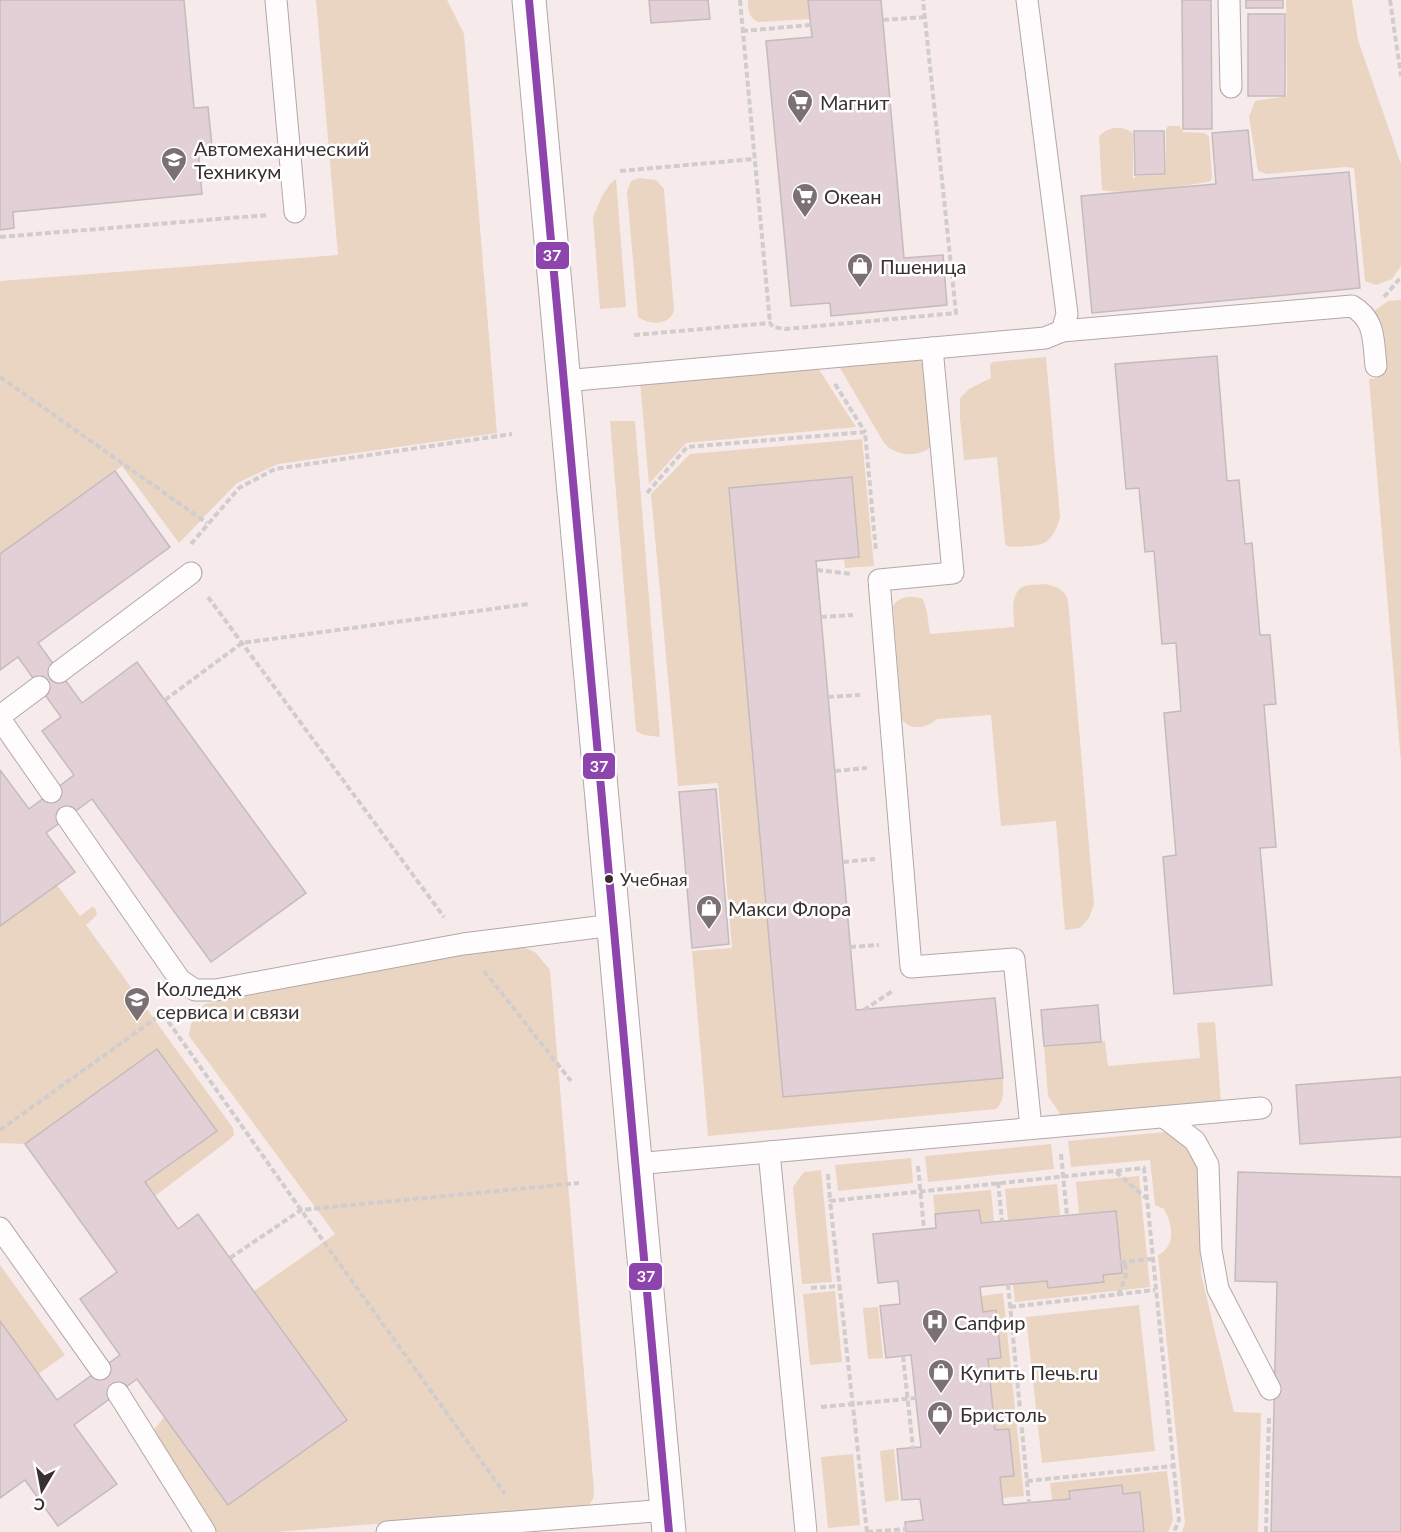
<svg xmlns="http://www.w3.org/2000/svg" width="1401" height="1532" font-family="Lato,sans-serif">
<style>
.green{fill:#ead5c2}
.building{fill:#e2d0d6;stroke:#c4bbbc;stroke-width:1.5}
.lines{fill:none;stroke-linecap:round;stroke-linejoin:round}
.service-casing{stroke:#b2a8a8;stroke-width:23}
.primary-casing{stroke:#b2a8a8;stroke-width:35}
.path{stroke:#d1cdcd;stroke-width:4;stroke-dasharray:6 3;stroke-linecap:butt}
.service{stroke:#fefcfc;stroke-width:21}
.primary{stroke:#fefcfc;stroke-width:33}
.bus-1-casing{stroke:#fff;stroke-width:12}
.bus-1{stroke:#8e44ad;stroke-width:8}
.bus-dot{fill:#3a3031;stroke:#fff;stroke-width:2}
.labels{text-anchor:middle;dominant-baseline:central;stroke-width:5;stroke-linejoin:round;paint-order:stroke}
.bus-label{font-size:18px;fill:#3a3031;stroke:#fff;text-anchor:start}
.poi-label{font-size:20px;fill:#3a3031;stroke:#fff;text-anchor:start}
.line-badge{stroke:#fff;stroke-width:2}
.badge-label{font-size:16px;text-anchor:middle;font-weight:bold;fill:#fff}
</style>
<rect width="100%" height="100%" fill="#f7eaea"/>
<g class="green">
<path d="M316,0H447L464,34L497,433L278,464L237,483L179,543L122,466L0,554V281L338,255Z"/>
<path d="M748,0H808L810,19L758,22C748,17 748,10 748,0Z"/>
<path d="M1286,0H1352L1358,40L1401,164V266L1392,279L1376,285L1365,281L1354,168L1345,167L1267,174L1258,171L1249,117L1255,101L1287,96Z"/>
<path d="M1168,126H1180L1183,132L1205,133L1209,137L1212,176L1211,181C1190,186 1120,195 1102,190L1099,136C1110,126 1121,125 1133,133V179L1137,176L1165,175L1166,174V129Z"/>
<path d="M639,178L656,180L664,189L674,310C670,326 649,325 638,317L627,192L631,181Z"/>
<path d="M616,179L626,307L600,309L593,217L602,196L610,184Z"/>
<path d="M1401,300V763L1369,379L1378,378L1383,369L1374,311L1388,301Z"/>
<path d="M922,355L931,447C917,458 895,456 884,443L837,363Z"/>
<path d="M1046,357L1060,517C1051,550 1039,545 1009,547L1005,544L997,457L964,460L960,418V398L969,389L991,378L990,365L992,362Z"/>
<path d="M816,365L856,427L686,443L649,484L640,381Z"/>
<path d="M610,421H635L660,737L644,735L636,731Z"/>
<path d="M862,439L874,566L845,568L844,558L859,557L852,478L729,488L783,1097L1003,1078C1003,1091 1005,1100 996,1109L708,1136L692,951L732,948L718,783L678,786L651,494L690,454Z"/>
<path d="M1046,584C1057,587 1064,589 1068,600L1094,904L1089,918L1080,928L1065,930L1056,821L1001,826L991,715L937,719C927,728 912,731 902,720L893,606C899,596 913,595 923,599L927,613L930,634L1014,627C1014,615 1009,591 1025,586C1031,584 1039,585 1046,584Z"/>
<path d="M57,885L80,916L92,907L95,908L97,915L86,925L233,1128L234,1135L229,1140L155,1196L145,1182L216,1131L157,1049L25,1144L0,1143V926Z"/>
<path d="M522,946L536,953L550,970L594,1491L593,1499L587,1507L275,1532H215L153,1437L154,1430L164,1417L228,1505L346,1420L254,1291L335,1234L189,1036C190,1022 195,1013 205,1004L502,947Z"/>
<path d="M1215,1022L1221,1103L1063,1118L1048,1096L1044,1046L1105,1041L1108,1066L1200,1058L1197,1023Z"/>
<path d="M1166,1132L1186,1148L1198,1168L1201,1274L1234,1412L1261,1413L1258,1532H1182L1185,1523L1158,1255C1176,1247 1173,1224 1164,1209L1155,1205L1150,1160L1071,1167L1068,1141Z"/>
<path d="M1051,1144L1054,1169L928,1182L925,1156Z"/>
<path d="M911,1158L913,1183L838,1191L835,1165Z"/>
<path d="M821,1170L832,1282L802,1284L793,1187L804,1172Z"/>
<path d="M1139,1176L1150,1287L1015,1302L1013,1284L1047,1281L1048,1288L1103,1282V1275L1121,1273L1116,1211L1079,1214L1076,1182Z"/>
<path d="M1057,1184L1060,1215L1008,1220L1005,1189Z"/>
<path d="M991,1190L994,1222L981,1223L979,1210L935,1214L933,1195Z"/>
<path d="M0,1265L65,1355L38,1374L0,1321Z"/>
<path d="M835,1291L842,1362L810,1365L803,1294Z"/>
<path d="M1003,1293L1024,1496L1002,1498L1000,1477L1014,1476L1009,1429L995,1430L988,1359L1000,1358L995,1310L983,1312L981,1296Z"/>
<path d="M1139,1305L1155,1451L1042,1463L1026,1317Z"/>
<path d="M878,1307L883,1358L868,1359L863,1308Z"/>
<path d="M894,1449L899,1500L885,1502L880,1451Z"/>
<path d="M853,1454L860,1525L828,1528L821,1457Z"/>
<path d="M1167,1471L1173,1520L1168,1532H1144L1140,1492L1123,1494L1122,1485L1069,1491L1070,1499L1052,1500L1050,1483Z"/>
</g>
<g class="building">
<path d="M0,0H184L194,108L208,107L212,146L198,148L202,194L13,212L14,228L0,230Z"/>
<path d="M649,0H708L710,19L651,23Z"/>
<path d="M808,0H881L904,258L943,255L947,305L831,316L830,303L791,306L766,41L812,37Z"/>
<path d="M1182,0H1211L1212,129H1183Z"/>
<rect x="1246" y="0" width="37" height="8"/>
<rect x="1248" y="14" width="37" height="82"/>
<path d="M1248,130L1253,180L1349,172L1360,288L1092,313L1081,196L1216,184L1212,133Z"/>
<path d="M1134,131H1164L1165,174L1135,175Z"/>
<path d="M1217,356L1227,481L1239,480L1245,544L1252,543L1260,635H1270L1276,704L1264,705L1276,847L1260,848L1272,985L1174,994L1163,857L1176,855L1164,713L1181,711L1176,643L1162,644L1154,551L1145,552L1139,488L1126,489L1115,364Z"/>
<path d="M115,471L170,547L38,643L82,703L137,662L306,893L211,962L92,799L46,833L75,872L0,926V770L29,809L74,775L42,731L61,717L18,657L0,670V554Z"/>
<path d="M852,477L859,557L816,561L856,1010L995,998L1003,1078L783,1097L729,488Z"/>
<path d="M716,789L729,944L692,948L679,792Z"/>
<path d="M1098,1005L1101,1042L1044,1046L1041,1010Z"/>
<path d="M157,1049L217,1131L145,1182L178,1229L198,1214L347,1420L228,1505L137,1379L74,1425L117,1484L58,1526L25,1480L0,1498V1321L57,1400L120,1355L80,1299L117,1272L25,1144Z"/>
<path d="M1401,1077V1137L1300,1144L1296,1085Z"/>
<path d="M1238,1172L1401,1177V1532H1271L1277,1282L1235,1281Z"/>
<path d="M979,1210L981,1223L1116,1211L1122,1273L1103,1275L1104,1282L1048,1288L1047,1281L980,1287L981,1296L983,1312L996,1310L1001,1358L988,1359L995,1430L1009,1429L1014,1476L1000,1477L1003,1505L1070,1499L1069,1491L1122,1485L1123,1494L1140,1492L1144,1532H906L905,1522L923,1520L920,1499L902,1500L897,1449L921,1447L911,1355L886,1358L880,1306L900,1304L898,1281L878,1283L873,1234L936,1228L935,1214Z"/>
</g>
<g class="lines">
<defs>
<g id="service">
<path d="M276,0L295,212"/>
<path d="M1229,0L1231,87"/>
<path d="M1062,331L1352,306C1376,320 1373,341 1376,366"/>
<path d="M932,348L953,573L879,580L911,967L1014,959L1031,1128"/>
<path d="M564,381L1045,338L1062,331L1067,314L1027,0"/>
<path d="M59,672L191,573"/>
<path d="M0,716L39,687"/>
<path d="M0,719L51,792"/>
<path d="M67,817L180,980L195,990H216L463,944L613,925"/>
<path d="M1164,1117L1195,1141L1208,1165L1211,1250L1218,1289L1270,1389"/>
<path d="M769,1152L806,1532"/>
<path d="M635,1164L1261,1108"/>
<path d="M0,1228L100,1369"/>
<path d="M118,1393L205,1532"/>
<path d="M387,1532L667,1510"/>
</g>
<path id="primary" d="M529,0L669,1532"/>
</defs>
<use href="#service" class="service-casing"/>
<use href="#primary" class="primary-casing"/>
<g class="path">
<path d="M740,0L770,323"/>
<path d="M1390,0L1401,76"/>
<path d="M883,20L925,17"/>
<path d="M742,31L811,25"/>
<path d="M620,171L754,159"/>
<path d="M0,237L268,215"/>
<path d="M1384,297L1401,277"/>
<path d="M634,335L770,323L773,327L786,329L956,313L923,0"/>
<path d="M0,377L207,523"/>
<path d="M835,384L865,432"/>
<path d="M647,493L687,447L865,432L876,552"/>
<path d="M191,544L239,488L275,469L512,434"/>
<path d="M817,570L852,574"/>
<path d="M208,597L444,917"/>
<path d="M821,617L853,615"/>
<path d="M828,697L860,695"/>
<path d="M165,700L242,643L528,604"/>
<path d="M835,771L867,768"/>
<path d="M843,862L875,859"/>
<path d="M850,947L879,945"/>
<path d="M484,971L571,1081"/>
<path d="M864,1010L894,990"/>
<path d="M163,1014L301,1210L505,1494"/>
<path d="M0,1130L170,1008"/>
<path d="M1061,1154L1067,1215"/>
<path d="M918,1166L924,1229"/>
<path d="M1116,1172L1146,1198"/>
<path d="M828,1174L830,1201"/>
<path d="M998,1182L1002,1221"/>
<path d="M230,1258L301,1210L579,1183"/>
<path d="M1120,1262L1152,1259"/>
<path d="M1008,1284L1029,1503"/>
<path d="M811,1288L840,1286"/>
<path d="M1118,1295L1126,1276L1125,1261"/>
<path d="M1010,1307L1155,1290"/>
<path d="M903,1356L913,1448"/>
<path d="M821,1407L916,1398"/>
<path d="M1027,1481L1173,1466"/>
<path d="M867,1532L830,1201L1144,1168L1179,1520L1174,1532"/>
<path d="M867,1532L906,1529"/>
<path d="M1266,1532L1269,1416"/>
</g>
<use href="#service" class="service"/>
<use href="#primary" class="primary"/>
<defs>
<path id="bus-1" d="M529,0L669,1532"/>
</defs>
<use href="#bus-1" class="bus-1-casing"/>
<use href="#bus-1" class="bus-1"/>
</g>
<defs>
<symbol id="supermarket-pin" viewBox="-11 -11 22 30"><path d="M0 17L-7.5 6A9.5 9.5 0 1 1 7.5 6Z" fill="#7c7172" stroke="#fff"/><path d="M-6-5.5h2.5l.6 2H6L4.5 2H-2.5L-4.4-4H-6ZM-1.5 3.2a1.3 1.3 0 1 0 .1 0ZM3 3.2a1.3 1.3 0 1 0 .1 0Z" fill="#fff"/></symbol>
<symbol id="university-pin" viewBox="-11 -11 22 30"><path d="M0 17L-7.5 6A9.5 9.5 0 1 1 7.5 6Z" fill="#7c7172" stroke="#fff"/><path d="M0-5L7-2L0 1L-7-2ZM-4 1L0 2.5L4 1V4Q0 6-4 4Z" fill="#fff"/></symbol>
<symbol id="shop-pin" viewBox="-11 -11 22 30"><path d="M0 17L-7.5 6A9.5 9.5 0 1 1 7.5 6Z" fill="#7c7172" stroke="#fff"/><path d="M-5-2.5h2.3a2.7 3.5 0 0 1 5.4 0H5L5.5 6h-11ZM-1.5-2.5h3a1.5 2.3 0 0 0-3 0Z" fill="#fff"/></symbol>
<symbol id="hospital-pin" viewBox="-11 -11 22 30"><path d="M0 17L-7.5 6A9.5 9.5 0 1 1 7.5 6Z" fill="#7c7172" stroke="#fff"/><path d="M-5-5h3v3.5h4V-5h3V5h-3V1.5h-4V5h-3Z" fill="#fff"/></symbol>
</defs>
<g fill-rule="evenodd">
<use href="#supermarket-pin" x="785" y="87" width="30" height="40"/>
<use href="#university-pin" x="159" y="145" width="30" height="40"/>
<use href="#supermarket-pin" x="790" y="181" width="30" height="40"/>
<use href="#shop-pin" x="845" y="251" width="30" height="40"/>
<use href="#shop-pin" x="694" y="893" width="30" height="40"/>
<use href="#university-pin" x="122" y="985" width="30" height="40"/>
<use href="#hospital-pin" x="920" y="1307" width="30" height="40"/>
<use href="#shop-pin" x="926" y="1357" width="30" height="40"/>
<use href="#shop-pin" x="925" y="1399" width="30" height="40"/>
</g>
<circle class="bus-dot" cx="609" cy="879" r="5"/>
<g class="labels">
<g class="bus-label">
<text x="620" y="879">Учебная</text>
</g>
<g class="poi-label">
<text x="820" y="102">Магнит</text>
<text x="194" y="148">Автомеханический<tspan x="194" dy="23">Техникум</tspan></text>
<text x="824" y="196">Океан</text>
<text x="880" y="266">Пшеница</text>
<text x="728" y="908">Макси Флора</text>
<text x="156" y="988">Колледж<tspan x="156" dy="23">сервиса и связи</tspan></text>
<text x="954" y="1322">Сапфир</text>
<text x="960" y="1372">Купить Печь.ru</text>
<text x="960" y="1414">Бристоль</text>
</g>
</g>
<g class="line-badge">
<rect x="535" y="241" width="35" height="29" rx="6" fill="#8e44ad"/>
<rect x="582" y="752" width="34" height="28" rx="6" fill="#8e44ad"/>
<rect x="628" y="1262" width="35" height="29" rx="6" fill="#8e44ad"/>
</g>
<g class="badge-label">
<text x="552" y="261">37</text>
<text x="599" y="772">37</text>
<text x="646" y="1282">37</text>
</g>
<g transform="translate(42 1490) rotate(190)" stroke="#ffffff" stroke-width="4.5" paint-order="stroke">
<path d="M0-4.5L10 22L0 15L-10 22Z" fill="#3a3031"/>
<text y="-9" font-size="16" font-weight="bold" text-anchor="middle" fill="#3a3031">С</text>
</g>
</svg>
